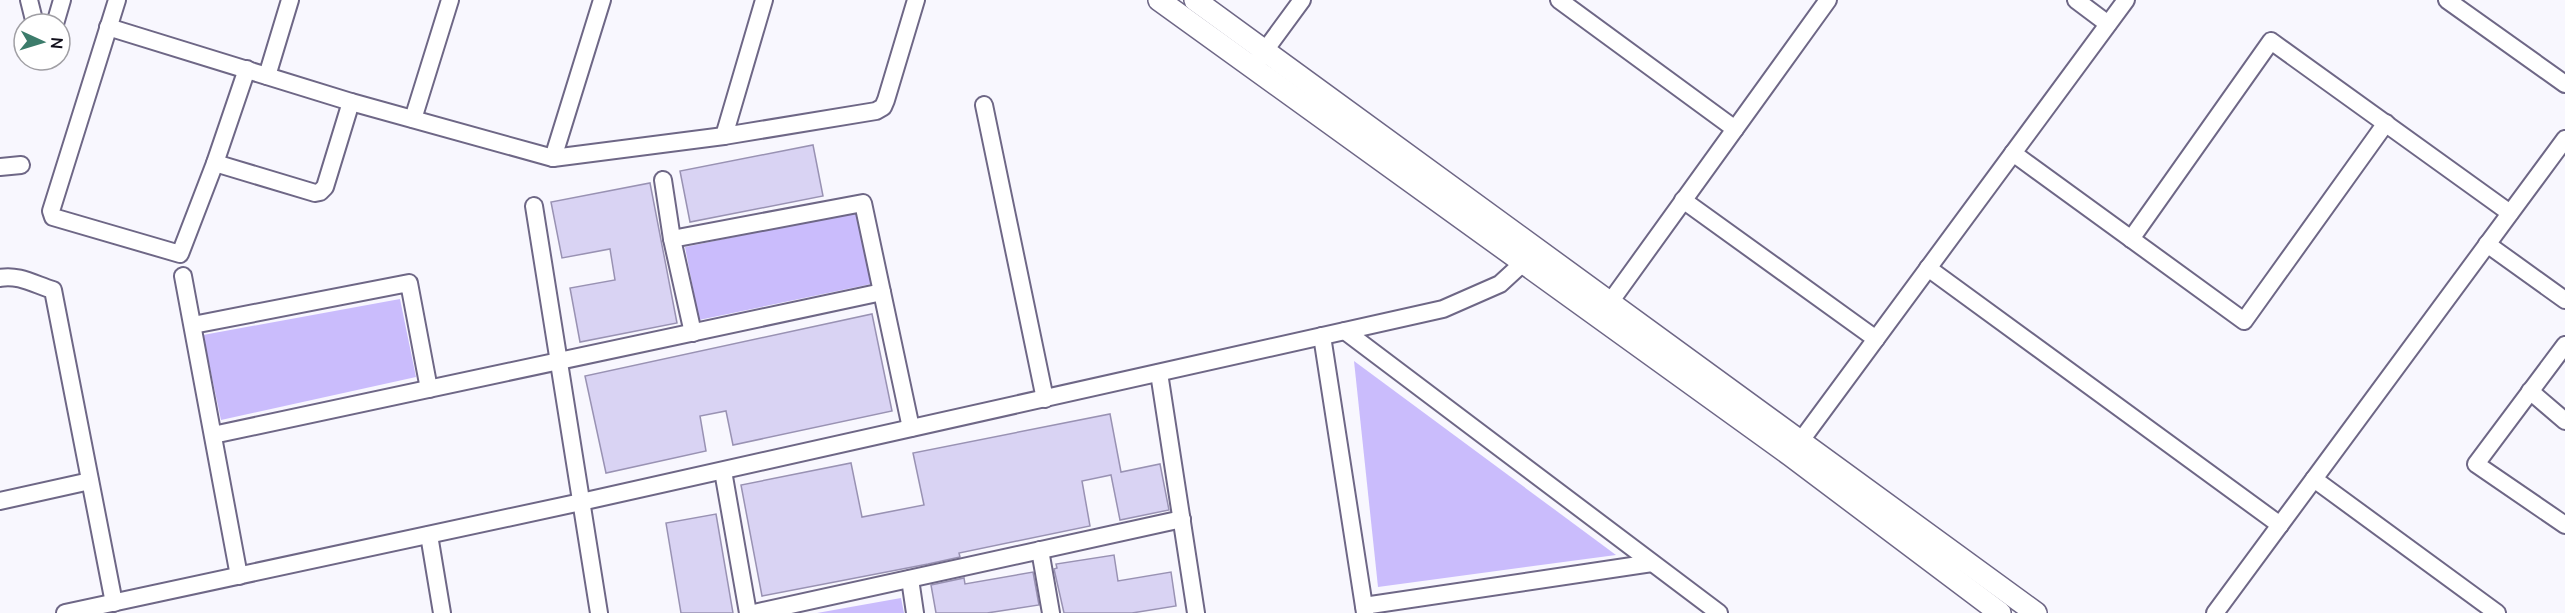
<svg xmlns="http://www.w3.org/2000/svg" width="2565" height="613" font-family="Manrope,sans-serif">
<style>
.green{fill:#cabcfc}
.building{fill:#d9d3f3;stroke:#9992b3;stroke-width:1.5}
.lines{fill:none;stroke-linecap:round;stroke-linejoin:round}
.minor-casing{stroke:#6e6786;stroke-width:20}
.tertiary-casing{stroke:#6e6786;stroke-width:24}
.minor{stroke:#fff;stroke-width:16}
.tertiary{stroke:#fff;stroke-width:21}
</style>
<rect width="100%" height="100%" fill="#f8f7fe"/>
<g class="green">
<path d="M856,212L871,284L699,320L685,247Z"/>
<path d="M400,299L416,377L221,420L203,335Z"/>
<path d="M1354,361L1616,555L1378,587Z"/>
<path d="M901,598L904,613H817Z"/>
</g>
<g class="building">
<path d="M813,145L823,196L690,222L680,171Z"/>
<path d="M650,183L677,323L580,342L570,288L615,280L610,249L562,258L551,202Z"/>
<path d="M872,314L892,411L733,445L726,411L700,416L706,451L606,473L585,376Z"/>
<path d="M1110,414L1121,472L1160,464L1169,510L1120,520L1111,475L1082,481L1090,526L959,553L960,557L928,564L762,596L741,485L851,463L862,517L924,505L913,453Z"/>
<path d="M716,514L733,613H681L666,523Z"/>
<path d="M1114,555L1118,581L1171,572L1176,606L1132,613H1064L1054,569L1057,568L1056,564Z"/>
<path d="M1033,572L1039,605L987,613H936L931,585L964,578L965,584Z"/>
</g>
<g class="lines">
<defs>
<g id="minor">
<path d="M29,0L35,24"/>
<path d="M117,0L51,211L53,217L180,254L215,163L247,69"/>
<path d="M1559,0L1735,129"/>
<path d="M2076,0L2108,24"/>
<path d="M2447,0L2565,84"/>
<path d="M55,24L62,0"/>
<path d="M108,27L351,102L553,158L724,136L876,111L883,107L886,100L916,0"/>
<path d="M1258,60L1302,0"/>
<path d="M267,76L290,0"/>
<path d="M984,105L1045,399"/>
<path d="M413,119L450,0"/>
<path d="M724,136L764,0"/>
<path d="M2013,153L2244,321L2386,123"/>
<path d="M553,158L602,0"/>
<path d="M215,163L315,193L320,192L325,187L351,102"/>
<path d="M0,167L21,165"/>
<path d="M663,180L672,239L693,333"/>
<path d="M1683,200L1876,339"/>
<path d="M534,206L599,613"/>
<path d="M672,239L863,203L911,428"/>
<path d="M2131,239L2271,41L2510,213"/>
<path d="M2487,244L2565,300"/>
<path d="M1928,268L2280,525"/>
<path d="M183,276L239,576"/>
<path d="M0,278C18,274 36,285 53,290L114,603"/>
<path d="M1603,312L1828,0"/>
<path d="M193,325L409,283L429,389"/>
<path d="M1345,331L1719,613"/>
<path d="M1322,336L1365,613"/>
<path d="M2565,345L2476,464L2565,525"/>
<path d="M1159,373L1196,613"/>
<path d="M2530,391L2565,421"/>
<path d="M213,435L882,292"/>
<path d="M1794,450L2126,0"/>
<path d="M723,471L748,613"/>
<path d="M2314,479L2497,613"/>
<path d="M0,501L90,481"/>
<path d="M429,535L442,613"/>
<path d="M1040,550L1051,613"/>
<path d="M910,579L915,613"/>
<path d="M1364,606L1652,563"/>
<path d="M65,613L581,502L1443,309L1500,284L1523,263"/>
<path d="M754,613L1182,519"/>
<path d="M2215,613L2565,139"/>
</g>
<g id="tertiary">
<path d="M1159,0L1790,455L2000,613"/>
<path d="M1195,0L2036,613"/>
</g>
</defs>
<use href="#minor" class="minor-casing"/>
<use href="#tertiary" class="tertiary-casing"/>
<use href="#minor" class="minor"/>
<use href="#tertiary" class="tertiary"/>
</g>
<g transform="translate(42 42) rotate(94)"><circle r="28" fill="#ffffff" stroke="#a09fa4" stroke-width="1.5"/>
<path d="M0-4.5L10 22L0 15L-10 22Z" fill="#3c7c6b"/>
<text y="-9" font-size="16" font-weight="bold" text-anchor="middle" fill="#12101c">N</text>
</g>
</svg>
